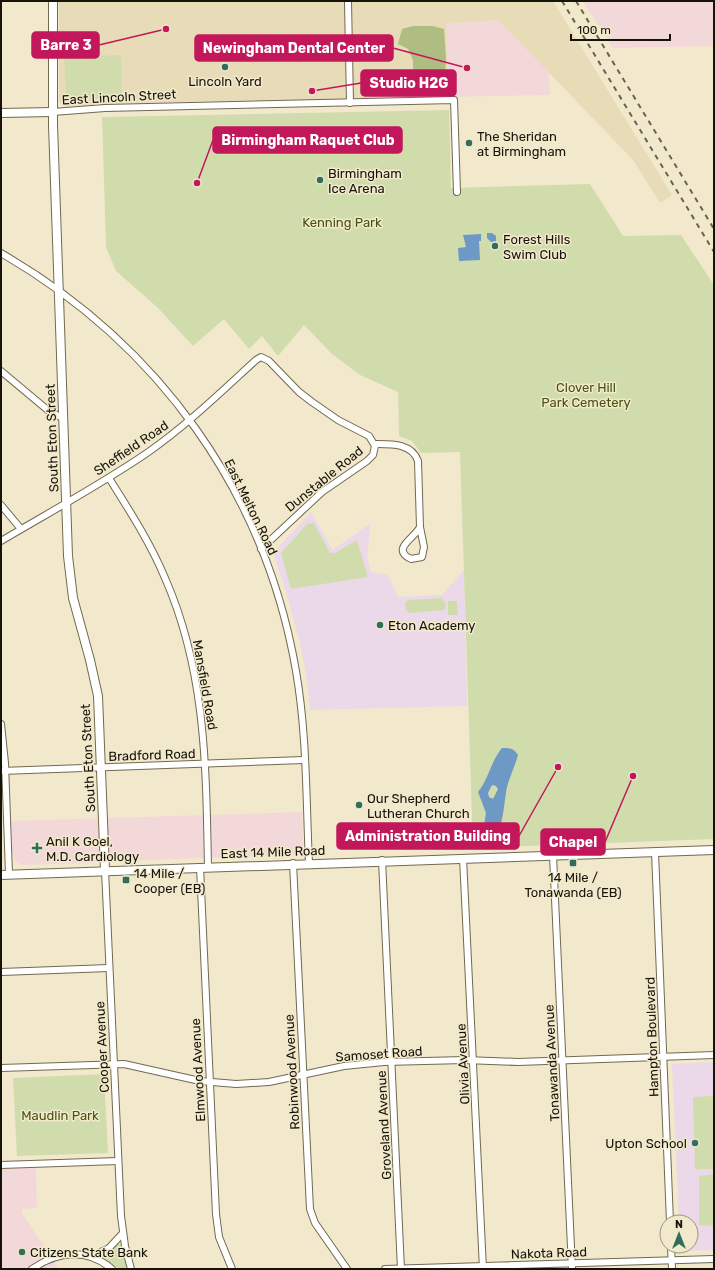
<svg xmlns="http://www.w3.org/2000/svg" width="715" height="1270" font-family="Rubik,sans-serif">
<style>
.commercial{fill:#f3d8d9}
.built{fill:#e8dcb8}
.education{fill:#ebd9e9}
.green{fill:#d1dcad}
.forest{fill:#b0bd82}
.water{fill:#6e99c4;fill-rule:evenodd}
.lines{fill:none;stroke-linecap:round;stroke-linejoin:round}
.street-casing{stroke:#716950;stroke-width:8}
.secondary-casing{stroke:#716950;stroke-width:10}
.street{stroke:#fff;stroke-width:6}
.secondary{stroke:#fff;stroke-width:8}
.rail{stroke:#686351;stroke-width:2;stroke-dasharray:5 5;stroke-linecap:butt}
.poi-dot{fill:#306e5a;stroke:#f2e9cc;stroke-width:1.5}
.labels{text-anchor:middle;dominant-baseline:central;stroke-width:3;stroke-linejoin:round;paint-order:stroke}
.poi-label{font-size:13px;fill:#161309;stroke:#f2e9cc;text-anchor:start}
.street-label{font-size:13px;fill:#161309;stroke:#f2e9cc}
.park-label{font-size:13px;fill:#485210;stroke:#f2e9cc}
.leader{fill:none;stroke:#c2185b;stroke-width:1.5}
.callout-dot{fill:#c2185b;stroke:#f2e9cc;stroke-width:1.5}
.callout{fill:#c2185b;stroke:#c2185b;stroke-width:1.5}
.callout-label{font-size:14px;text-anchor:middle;font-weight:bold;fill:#fff}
</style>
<rect width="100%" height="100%" fill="#f2e9cc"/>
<g class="commercial">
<path d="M583,1H714V46L613,48Z"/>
<path d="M498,20L549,71L550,95L449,97L446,24Z"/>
<path d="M302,812L303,847L297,855L115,861L110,859L91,863L21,865L16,862L12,853L11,821Z"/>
<path d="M17,1160L36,1167L37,1208L22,1209V1213L59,1269H5L1,1264V1161Z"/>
</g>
<path class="built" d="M59,1H553L672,195L660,203L633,160L498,20L446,24L449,97L128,103L65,107L59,102Z"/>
<g class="education">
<path d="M311,512L333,550L371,523L367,556L371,572L388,575L398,597L442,595L464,570L467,706L310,710L306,673L299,639L286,592L273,553Z"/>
<path d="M714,1062V1250L680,1251V1246H691V1222H679L672,1064Z"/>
</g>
<g class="green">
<path d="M121,55L122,98L66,99L64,57Z"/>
<path d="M449,110L451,188L590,184L623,236L681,235L714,285V839L473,848L460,452L421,453L412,441L399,436L398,392L360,375L332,354L304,325L278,356L262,336L249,349L224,319L193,346L158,308L116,271L106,247L102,117Z"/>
<path d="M314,523L330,553H335L357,540L368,577L291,589L281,553L307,524Z"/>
<path d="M441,598C446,602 447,605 444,610L410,613L406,610L405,602L409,600Z"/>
<path d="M448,601H457L458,615H448Z"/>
<path d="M104,1074L108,1153L17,1156L13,1078Z"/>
<path d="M714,1096V1169H695L693,1097Z"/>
<path d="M714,1174V1226L699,1225V1176Z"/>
<path d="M117,1244H121L127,1269H119L102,1256Z"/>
</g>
<path class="forest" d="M413,26H433L444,29L446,58L444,92L434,94L413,92V60L408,49L398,44L402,29Z"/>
<g class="water">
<path d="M487,233H492L496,236V242H491L487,238Z"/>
<path d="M481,234V241H479L480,260L459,261L458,248L466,247L463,235Z"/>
<path d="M502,748C509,748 514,748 518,755C515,766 510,776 507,787C503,803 505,849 477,842L476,839L484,825L486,813L478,792C489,778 491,761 502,748ZM492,785L496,786L498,789L493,799L489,797L488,793Z"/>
</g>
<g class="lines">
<defs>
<g id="street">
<path d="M348,1L350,103"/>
<path d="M53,112L105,108L454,100L457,192"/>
<path d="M1,253C158,344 265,491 296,671C307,734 306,799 309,863"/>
<path d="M1,371L50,412L63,418"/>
<path d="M375,444C391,444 412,443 418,461L420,527C415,538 390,549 411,559L422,557L424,547L420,527"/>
<path d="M109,478C129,510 150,542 165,578C206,671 206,767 208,867"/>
<path d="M1,505L21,529"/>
<path d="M1,541C50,512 100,485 147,453C187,425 221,392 256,360L261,357L269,361L299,392L312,402L338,420L369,436L375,446L373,455L367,461L322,492L261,549"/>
<path d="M1,724L5,763L9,874"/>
<path d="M1,771L304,760"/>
<path d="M655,852L670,1222"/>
<path d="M553,855L572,1269"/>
<path d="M463,858L483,1269"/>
<path d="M382,860L401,1269"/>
<path d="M293,863L310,1209L315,1223L347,1269"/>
<path d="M200,867L216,1214L219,1237L232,1269"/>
<path d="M105,870L121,1216L125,1246L131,1269"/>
<path d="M1,972L109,968"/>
<path d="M1,1068L124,1064L200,1081L236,1084L269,1082L344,1066L384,1062L465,1060L518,1062L714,1055"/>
<path d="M1,1165L118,1161"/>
<path d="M671,1246L672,1269"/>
<path d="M92,1256L109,1248L123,1233"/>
<path d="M32,1269C58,1251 87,1248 112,1269"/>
<path d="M385,1269L714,1259"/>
</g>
<g id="secondary">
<path d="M53,1V125L68,556L73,598L90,660L98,696L105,870"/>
<path d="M1,113L53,112"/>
<path d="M1,875L714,850"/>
</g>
</defs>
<use href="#street" class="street-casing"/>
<use href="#secondary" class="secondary-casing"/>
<use href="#street" class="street"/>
<use href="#secondary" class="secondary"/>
<g class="rail">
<path d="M562,1L714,252"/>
<path d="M576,1L714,229"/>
</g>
</g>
<g class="poi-dot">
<circle cx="225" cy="67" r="4"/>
<circle cx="469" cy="143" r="4"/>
<circle cx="320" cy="180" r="4"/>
<circle cx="495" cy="246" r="4"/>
<circle cx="380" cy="625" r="4"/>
<circle cx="359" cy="805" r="4"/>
<path d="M35 842h4v4h4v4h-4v4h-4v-4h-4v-4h4z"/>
<rect x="569" y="859" width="8" height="8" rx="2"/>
<rect x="122" y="876" width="8" height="8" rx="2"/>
<circle cx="695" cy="1143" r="4"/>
<circle cx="22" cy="1252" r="4"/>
</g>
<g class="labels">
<g class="poi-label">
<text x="225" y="81" text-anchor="middle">Lincoln Yard</text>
<text x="477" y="136">The Sheridan<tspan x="477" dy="15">at Birmingham</tspan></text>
<text x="328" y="173">Birmingham<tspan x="328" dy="15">Ice Arena</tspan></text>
<text x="503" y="239">Forest Hills<tspan x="503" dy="15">Swim Club</tspan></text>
<text x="388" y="625">Eton Academy</text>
<text x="367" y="798">Our Shepherd<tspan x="367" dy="15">Lutheran Church</tspan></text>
<text x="46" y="841">Anil K Goel,<tspan x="46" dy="15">M.D. Cardiology</tspan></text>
<text x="134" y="873">14 Mile /<tspan x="134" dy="15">Cooper (EB)</tspan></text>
<text x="573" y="877" text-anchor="middle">14 Mile /<tspan x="573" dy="15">Tonawanda (EB)</tspan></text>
<text x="687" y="1143" text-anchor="end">Upton School</text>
<text x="30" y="1252">Citizens State Bank</text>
</g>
<g class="street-label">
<text transform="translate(119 97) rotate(-3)">East Lincoln Street</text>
<text transform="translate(52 438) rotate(-92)">South Eton Street</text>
<text transform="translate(131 448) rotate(-34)">Sheffield Road</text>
<text transform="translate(324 479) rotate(-39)">Dunstable Road</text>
<text transform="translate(251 507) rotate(64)">East Melton Road</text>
<text transform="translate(205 685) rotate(80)">Mansfield Road</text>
<text transform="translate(152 755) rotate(-2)">Bradford Road</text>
<text transform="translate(88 758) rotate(-93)">South Eton Street</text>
<text transform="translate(273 852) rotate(-2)">East 14 Mile Road</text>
<text transform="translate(652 1037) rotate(-92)">Hampton Boulevard</text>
<text transform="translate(102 1047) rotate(-93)">Cooper Avenue</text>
<text transform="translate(379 1054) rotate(-4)">Samoset Road</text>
<text transform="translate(552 1063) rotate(-93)">Tonawanda Avenue</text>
<text transform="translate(463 1064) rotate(-93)">Olivia Avenue</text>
<text transform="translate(198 1070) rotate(-93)">Elmwood Avenue</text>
<text transform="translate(292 1072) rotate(-93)">Robinwood Avenue</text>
<text transform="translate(384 1125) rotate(-93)">Groveland Avenue</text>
<text transform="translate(549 1253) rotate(-2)">Nakota Road</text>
</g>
<g class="park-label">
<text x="342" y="222">Kenning Park</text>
<text x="586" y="387">Clover Hill<tspan x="586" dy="15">Park Cemetery</tspan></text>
<text x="60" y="1115">Maudlin Park</text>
</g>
</g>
<path class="leader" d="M166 29L99 45M467 68L393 48M312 91L361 83M197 183L213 140M558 767L519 836M633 776L605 842"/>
<g class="callout-dot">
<circle cx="166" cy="29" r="4"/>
<circle cx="467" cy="68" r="4"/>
<circle cx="312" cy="91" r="4"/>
<circle cx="197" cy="183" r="4"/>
<circle cx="558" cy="767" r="4"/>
<circle cx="633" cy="776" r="4"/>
</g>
<g class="callout">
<rect x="32" y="32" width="67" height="26" rx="4"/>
<rect x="195" y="35" width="198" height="26" rx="4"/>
<rect x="361" y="70" width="95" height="26" rx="4"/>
<rect x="213" y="127" width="189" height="26" rx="4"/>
<rect x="337" y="823" width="182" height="26" rx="4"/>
<rect x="541" y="829" width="64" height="26" rx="4"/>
</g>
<g class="callout-label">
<text x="66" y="50">Barre 3</text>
<text x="294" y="53">Newingham Dental Center</text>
<text x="409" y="88">Studio H2G</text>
<text x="308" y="145">Birmingham Raquet Club</text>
<text x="428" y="841">Administration Building</text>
<text x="573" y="847">Chapel</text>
</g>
<rect width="715" height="1270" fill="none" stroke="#161309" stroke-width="4"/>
<g transform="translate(679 1234)"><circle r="19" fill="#f2e9cc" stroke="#9a937e"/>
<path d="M0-3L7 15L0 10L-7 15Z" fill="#306e5a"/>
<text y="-6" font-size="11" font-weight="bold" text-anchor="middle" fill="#161309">N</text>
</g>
<path d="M571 34v6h99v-6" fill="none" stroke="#161309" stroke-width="2"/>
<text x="577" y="34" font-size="12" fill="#161309" stroke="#f2e9cc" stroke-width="3" paint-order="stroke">100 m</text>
</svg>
